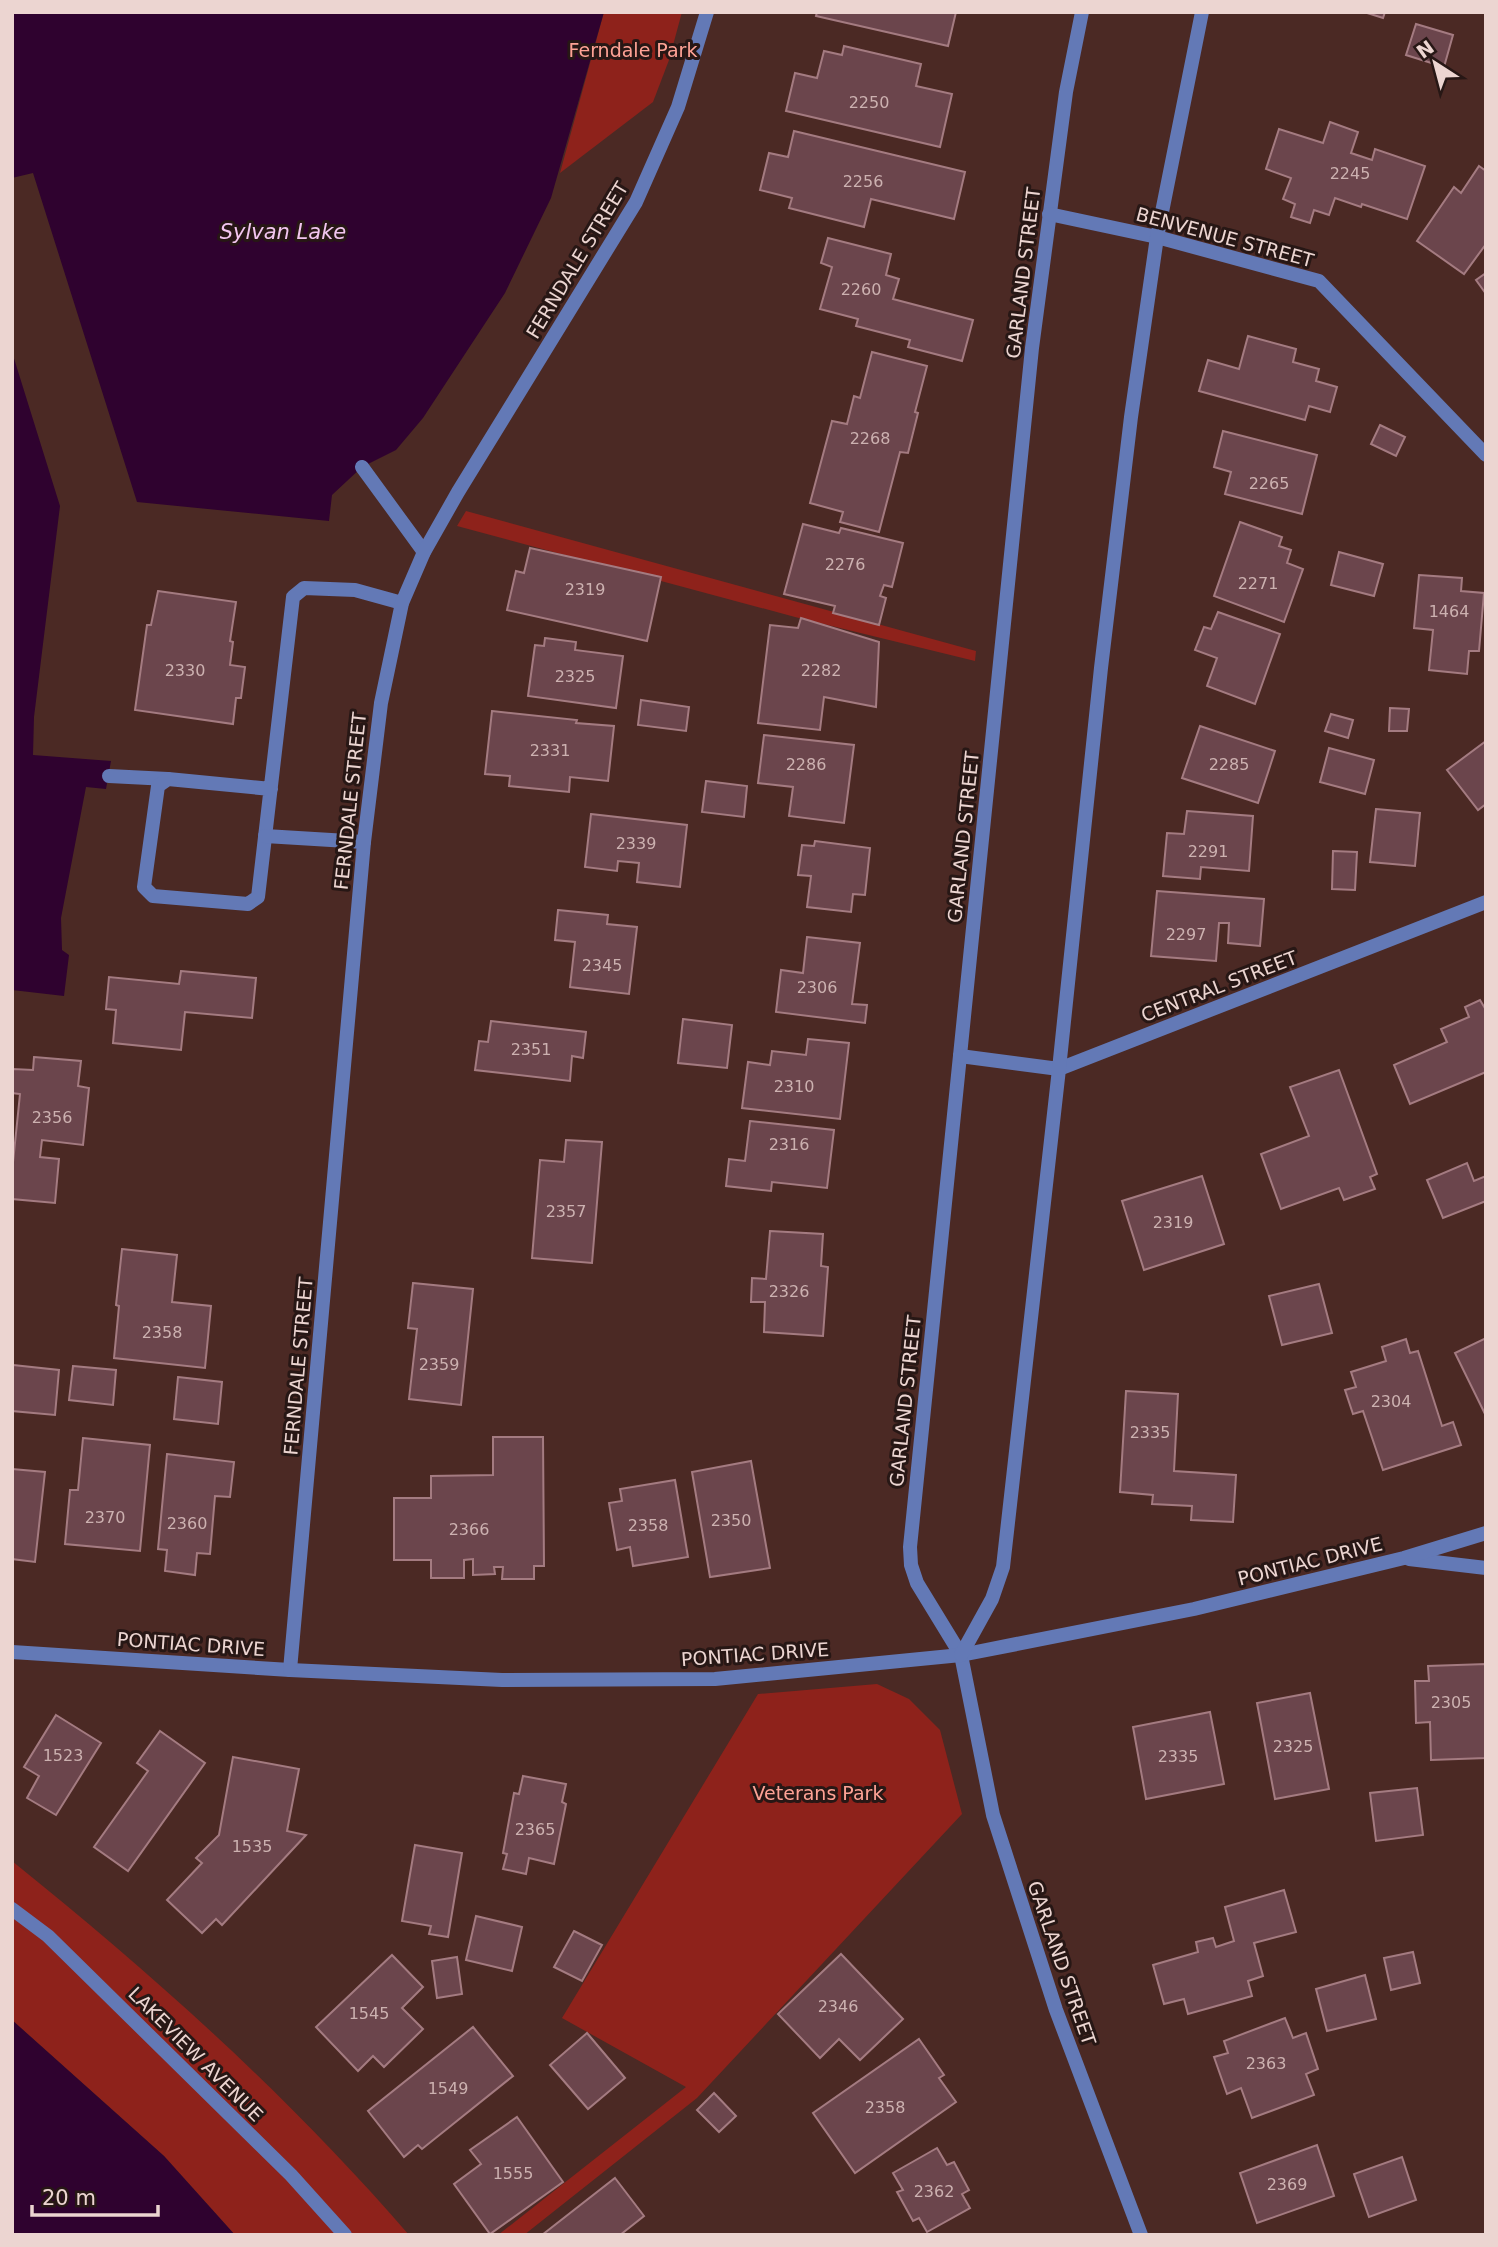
<svg xmlns="http://www.w3.org/2000/svg" width="1498" height="2247" font-family="'DejaVu Sans',sans-serif">
<style>
.green{fill:#8e221b}
.water{fill:#2f022f}
.building{fill:#6b454c;stroke:#a47b81;stroke-width:2}
.lines{fill:none;stroke-linecap:round;stroke-linejoin:round}
.lane{stroke:#6379b6;stroke-width:14}
.street{stroke:#6379b6;stroke-width:14}
.labels{text-anchor:middle;dominant-baseline:central;stroke-width:6;stroke-linejoin:round;paint-order:stroke}
.number-label{font-size:16px;fill:#ccb1b0}
.park-label{font-size:19px;fill:#fea295;stroke:#271715}
.street-label{font-size:19px;fill:#ecd5d1;stroke:#271715}
.water-label{font-size:21px;font-style:italic;fill:#f2c5ef;stroke:#271715}
</style>
<rect width="100%" height="100%" fill="#4b2924"/>
<g class="green">
<path d="M604,12H682L669,60L653,102L560,173Z"/>
<path d="M466,511L976,651L975,661L795,617L457,526Z"/>
<path d="M877,1684L909,1699L940,1730L962,1814L697,2098L524,2235H498L686,2087L562,2018L758,1694Z"/>
<path d="M12,1861C154,1975 290,2097 409,2235H235L164,2156L12,2020Z"/>
</g>
<g class="water">
<path d="M12,12H604L551,198L505,293L423,418L396,450L362,467L332,495L329,521L137,502L33,173L12,178Z"/>
<path d="M12,352L60,506L34,717L33,755L111,761L106,789L86,787L61,918L62,950L69,955L64,996L12,990Z"/>
<path d="M12,2020L164,2156L235,2235H12Z"/>
</g>
<g class="building">
<path d="M817,12H956L948,46L816,16Z"/>
<path d="M1364,12H1385L1383,18Z"/>
<path d="M1416,24L1453,35L1444,67L1406,55Z"/>
<path d="M844,46L921,64L916,86L952,94L940,147L786,111L795,73L817,78L824,51L842,55Z"/>
<path d="M1330,122L1358,132L1351,153L1372,160L1375,149L1425,166L1407,219L1362,204L1361,207L1335,198L1329,215L1314,210L1310,223L1291,217L1295,204L1283,199L1291,178L1266,169L1279,129L1323,143Z"/>
<path d="M794,131L965,172L954,219L871,199L864,227L789,208L792,198L760,190L769,153L788,157Z"/>
<path d="M1479,166L1486,171V244L1464,274L1417,241L1454,187L1461,193Z"/>
<path d="M828,238L891,254L886,275L899,279L893,299L973,320L962,361L908,347L910,340L856,326L858,319L820,309L832,267L821,263Z"/>
<path d="M1486,273V294L1476,280Z"/>
<path d="M1248,336L1296,349L1293,362L1319,369L1316,381L1337,387L1330,412L1309,406L1305,420L1199,391L1208,360L1239,369Z"/>
<path d="M872,352L927,366L915,412L918,413L908,453L900,452L879,532L840,522L843,512L810,503L832,421L847,424L854,396L860,398Z"/>
<path d="M1380,425L1405,437L1396,456L1371,444Z"/>
<path d="M1223,431L1317,455L1302,514L1225,494L1231,472L1214,467Z"/>
<path d="M1240,522L1282,537L1279,546L1291,550L1287,563L1303,569L1284,622L1214,596Z"/>
<path d="M803,524L839,533L841,528L903,543L892,587L884,585L880,596L886,598L879,625L833,613L835,606L784,594Z"/>
<path d="M530,548L661,577L647,641L507,610L516,571L524,573Z"/>
<path d="M1339,552L1383,564L1374,596L1331,585Z"/>
<path d="M1419,575L1462,578L1461,591L1484,593L1479,651H1469L1467,674L1429,670L1433,630L1414,628Z"/>
<path d="M158,591L236,602L230,641L233,642L230,665L245,667L241,698H236L233,724L135,710L147,625H151Z"/>
<path d="M1218,612L1280,634L1255,704L1207,686L1217,658L1195,650L1204,627L1211,629Z"/>
<path d="M801,618L879,642L876,707L824,697L820,730L758,723L770,625L798,628Z"/>
<path d="M545,638L576,642L575,650L623,656L616,708L528,696L535,645L544,646Z"/>
<path d="M641,700L689,707L686,731L638,725Z"/>
<path d="M1390,708L1409,709L1407,731H1389Z"/>
<path d="M492,711L577,720L576,723L614,726L608,781L570,777L569,792L509,786L510,776L485,774Z"/>
<path d="M1331,714L1353,720L1348,738L1325,731Z"/>
<path d="M1200,726L1275,751L1258,803L1182,778Z"/>
<path d="M764,735L854,745L844,823L789,816L793,787L758,783Z"/>
<path d="M1486,741V804L1478,810L1447,770Z"/>
<path d="M1329,748L1374,760L1365,794L1320,782Z"/>
<path d="M706,781L747,786L744,817L702,812Z"/>
<path d="M1376,809L1420,813L1415,866L1370,862Z"/>
<path d="M1187,811L1253,816L1249,871L1201,867L1200,879L1163,876L1167,833L1184,834Z"/>
<path d="M591,814L687,825L680,887L637,882L639,863L618,861L617,871L585,867Z"/>
<path d="M815,841L870,848L865,895L853,894L851,912L807,907L811,876L798,875L802,845L814,846Z"/>
<path d="M1333,851L1357,852L1355,890L1332,889Z"/>
<path d="M1157,891L1264,899L1260,946L1228,943L1229,923H1219L1216,961L1151,956Z"/>
<path d="M558,910L608,915L607,924L637,927L629,994L570,987L575,942L555,940Z"/>
<path d="M807,937L860,943L852,1004L867,1005L865,1023L776,1012L781,970L803,973Z"/>
<path d="M181,971L256,978L252,1018L185,1012L181,1050L113,1043L116,1010L106,1009L109,977L179,984Z"/>
<path d="M1480,1000L1486,1010V1072L1410,1104L1394,1065L1447,1042L1441,1029L1469,1017L1465,1007Z"/>
<path d="M683,1019L732,1025L727,1068L678,1063Z"/>
<path d="M491,1021L586,1032L583,1058L572,1056L570,1081L475,1070L479,1041L488,1042Z"/>
<path d="M808,1039L849,1043L840,1119L742,1108L748,1062L770,1065L772,1051L806,1055Z"/>
<path d="M34,1057L81,1061L78,1086L89,1088L83,1145L42,1140L40,1157L59,1159L55,1203L12,1199V1172L20,1094L12,1093L13,1069L33,1070Z"/>
<path d="M1339,1070L1377,1174L1370,1177L1375,1189L1344,1200L1339,1188L1281,1209L1261,1154L1309,1136L1290,1087Z"/>
<path d="M750,1121L834,1130L827,1188L772,1182L771,1191L726,1186L729,1159L745,1161Z"/>
<path d="M566,1140L602,1142L592,1263L532,1258L540,1160L564,1162Z"/>
<path d="M1467,1163L1474,1181L1486,1176V1201L1443,1218L1427,1180Z"/>
<path d="M1202,1176L1224,1244L1144,1270L1122,1201Z"/>
<path d="M770,1231L823,1234L821,1266L828,1267L823,1336L764,1332L765,1302H751L752,1278L766,1279Z"/>
<path d="M122,1249L177,1255L172,1302L211,1306L205,1368L114,1358L119,1306L116,1305Z"/>
<path d="M413,1283L473,1289L461,1405L409,1399L417,1329L408,1328Z"/>
<path d="M1319,1284L1332,1333L1282,1345L1269,1296Z"/>
<path d="M1486,1338V1416L1455,1353Z"/>
<path d="M1406,1339L1410,1353L1418,1351L1442,1426L1453,1422L1461,1445L1383,1470L1363,1411L1353,1414L1345,1390L1356,1387L1351,1372L1386,1361L1382,1347Z"/>
<path d="M13,1365L59,1370L55,1415L12,1411Z"/>
<path d="M73,1366L116,1370L113,1405L69,1400Z"/>
<path d="M178,1377L222,1382L218,1424L174,1419Z"/>
<path d="M1126,1391L1178,1394L1174,1471L1236,1475L1233,1522L1191,1520L1192,1506L1152,1504L1153,1495L1120,1492Z"/>
<path d="M493,1437H543L544,1566H534V1579H502L503,1567H494L495,1574L473,1575V1559L464,1560V1578H431V1560H394V1498H431V1476L493,1475Z"/>
<path d="M83,1438L150,1445L140,1551L65,1544L70,1490H78Z"/>
<path d="M167,1454L234,1462L230,1497L215,1496L210,1554L197,1553L195,1575L165,1571L167,1550L158,1549Z"/>
<path d="M751,1461L770,1568L710,1577L692,1472Z"/>
<path d="M12,1469L45,1472L35,1562L12,1559Z"/>
<path d="M675,1480L688,1557L633,1566L630,1547L617,1550L609,1503L622,1501L620,1489Z"/>
<path d="M1486,1664V1758L1431,1760L1430,1722L1416,1723L1415,1681H1429L1428,1666Z"/>
<path d="M1310,1693L1329,1789L1275,1799L1257,1703Z"/>
<path d="M1210,1712L1224,1784L1146,1799L1133,1727Z"/>
<path d="M56,1715L101,1743L56,1815L27,1798L39,1776L24,1767Z"/>
<path d="M160,1731L205,1763L128,1871L94,1847L148,1771L137,1763Z"/>
<path d="M233,1757L299,1769L287,1831L306,1835L222,1925L216,1919L202,1933L167,1900L202,1863L196,1858L219,1835Z"/>
<path d="M523,1776L566,1784L562,1802L566,1804L554,1864L529,1858L526,1874L503,1869L507,1854L503,1853L514,1793L519,1794Z"/>
<path d="M1417,1788L1423,1835L1376,1841L1370,1793Z"/>
<path d="M415,1845L462,1853L448,1937L429,1934L431,1926L402,1921Z"/>
<path d="M1284,1890L1296,1932L1254,1943L1263,1976L1248,1981L1252,1996L1188,2014L1184,1999L1164,2004L1153,1965L1198,1952L1196,1942L1213,1938L1216,1947L1234,1941L1225,1907Z"/>
<path d="M476,1916L522,1927L512,1971L466,1960Z"/>
<path d="M574,1931L602,1945L582,1981L554,1967Z"/>
<path d="M1413,1952L1420,1983L1391,1990L1384,1958Z"/>
<path d="M841,1954L903,2019L860,2060L839,2039L820,2058L778,2014Z"/>
<path d="M392,1955L423,1987L402,2008L423,2029L384,2067L373,2056L358,2071L316,2027Z"/>
<path d="M457,1957L462,1994L437,1998L432,1961Z"/>
<path d="M1365,1975L1376,2019L1327,2031L1316,1989Z"/>
<path d="M1285,2018L1293,2038L1306,2033L1318,2069L1306,2074L1314,2095L1252,2118L1241,2088L1227,2094L1214,2057L1228,2053L1224,2041Z"/>
<path d="M473,2027L513,2076L422,2149L418,2145L404,2157L368,2111Z"/>
<path d="M587,2033L625,2078L588,2109L550,2065Z"/>
<path d="M919,2039L944,2075L939,2078L956,2102L855,2173L813,2113Z"/>
<path d="M714,2093L736,2116L719,2132L697,2110Z"/>
<path d="M517,2117L563,2182L490,2234L454,2184L481,2164L470,2150Z"/>
<path d="M1317,2145L1334,2196L1257,2223L1240,2173Z"/>
<path d="M937,2148L947,2165L954,2162L969,2190L962,2194L970,2208L927,2232L919,2218L913,2221L897,2192L903,2190L893,2173Z"/>
<path d="M1402,2157L1416,2200L1369,2217L1354,2174Z"/>
<path d="M615,2178L644,2216L620,2235H542Z"/>
</g>
<g class="lines">
<g class="lane">
<path d="M362,467L424,552"/>
<path d="M109,776L168,779"/>
<path d="M271,789L168,779L158,786L144,887L153,896L248,904L258,897C269,797 282,697 293,597L304,588L355,590L402,603"/>
<path d="M265,836L364,842"/>
</g>
<g class="street">
<path d="M1082,12L1066,92L1032,348L910,1547L911,1565L917,1583L961,1655L993,1815L1056,2010L1141,2235"/>
<path d="M1049,214L1157,237L1319,281L1486,455"/>
<path d="M960,1056L1059,1069L1486,902"/>
<path d="M1409,1559L1486,1568"/>
<path d="M12,1652L290,1670L502,1680L715,1679L961,1655L1194,1609L1404,1558L1486,1533"/>
<path d="M961,1655L992,1599L1003,1567L1059,1069L1101,668L1131,417L1157,237L1202,12"/>
<path d="M290,1670L364,842L381,703L402,603L424,552L458,492L636,202L678,107L707,12"/>
<path d="M12,1909L48,1936L291,2175L345,2235"/>
</g>
</g>
<g class="labels">
<g class="number-label">
<text x="869" y="102">2250</text>
<text x="1350" y="173">2245</text>
<text x="863" y="181">2256</text>
<text x="861" y="289">2260</text>
<text x="870" y="438">2268</text>
<text x="1269" y="483">2265</text>
<text x="845" y="564">2276</text>
<text x="1258" y="583">2271</text>
<text x="585" y="589">2319</text>
<text x="1449" y="611">1464</text>
<text x="185" y="670">2330</text>
<text x="821" y="670">2282</text>
<text x="575" y="676">2325</text>
<text x="550" y="750">2331</text>
<text x="806" y="764">2286</text>
<text x="1229" y="764">2285</text>
<text x="636" y="843">2339</text>
<text x="1208" y="851">2291</text>
<text x="1186" y="934">2297</text>
<text x="602" y="965">2345</text>
<text x="817" y="987">2306</text>
<text x="531" y="1049">2351</text>
<text x="794" y="1086">2310</text>
<text x="52" y="1117">2356</text>
<text x="789" y="1144">2316</text>
<text x="566" y="1211">2357</text>
<text x="1173" y="1222">2319</text>
<text x="789" y="1291">2326</text>
<text x="162" y="1332">2358</text>
<text x="439" y="1364">2359</text>
<text x="1391" y="1401">2304</text>
<text x="1150" y="1432">2335</text>
<text x="105" y="1517">2370</text>
<text x="731" y="1520">2350</text>
<text x="187" y="1523">2360</text>
<text x="648" y="1525">2358</text>
<text x="469" y="1529">2366</text>
<text x="1451" y="1702">2305</text>
<text x="1293" y="1746">2325</text>
<text x="63" y="1755">1523</text>
<text x="1178" y="1756">2335</text>
<text x="535" y="1829">2365</text>
<text x="252" y="1846">1535</text>
<text x="838" y="2006">2346</text>
<text x="369" y="2013">1545</text>
<text x="1266" y="2063">2363</text>
<text x="448" y="2088">1549</text>
<text x="885" y="2107">2358</text>
<text x="513" y="2173">1555</text>
<text x="1287" y="2184">2369</text>
<text x="934" y="2191">2362</text>
</g>
<g class="park-label">
<text x="633" y="50">Ferndale Park</text>
<text x="818" y="1793">Veterans Park</text>
</g>
<g class="street-label">
<text transform="translate(1225 237) rotate(15)">BENVENUE STREET</text>
<text transform="translate(577 260) rotate(-59)">FERNDALE STREET</text>
<text transform="translate(1023 273) rotate(-83)">GARLAND STREET</text>
<text transform="translate(350 801) rotate(-84)">FERNDALE STREET</text>
<text transform="translate(963 837) rotate(-84)">GARLAND STREET</text>
<text transform="translate(1219 986) rotate(-21)">CENTRAL STREET</text>
<text transform="translate(298 1366) rotate(-85)">FERNDALE STREET</text>
<text transform="translate(905 1401) rotate(-84)">GARLAND STREET</text>
<text transform="translate(1310 1561) rotate(-14)">PONTIAC DRIVE</text>
<text transform="translate(191 1644) rotate(4)">PONTIAC DRIVE</text>
<text transform="translate(755 1654) rotate(-4)">PONTIAC DRIVE</text>
<text transform="translate(1062 1963) rotate(71)">GARLAND STREET</text>
<text transform="translate(196 2054) rotate(45)">LAKEVIEW AVENUE</text>
</g>
<g class="water-label">
<text x="283" y="232">Sylvan Lake</text>
</g>
</g>
<rect width="1498" height="2247" fill="none" stroke="#ecd5d1" stroke-width="28"/>
<g transform="translate(1435 63) rotate(324)" stroke="#271715" stroke-width="5" paint-order="stroke">
<path d="M0-5L12 26L0 18L-12 26Z" fill="#ecd5d1"/>
<text y="-10" font-size="19" font-weight="bold" text-anchor="middle" fill="#ecd5d1">N</text>
</g>
<path d="M32 2205v10h126v-10" fill="none" stroke="#ecd5d1" stroke-width="3.5"/>
<text x="42" y="2205" font-size="21" fill="#ecd5d1" stroke="#271715" stroke-width="5" paint-order="stroke">20 m</text>
</svg>
